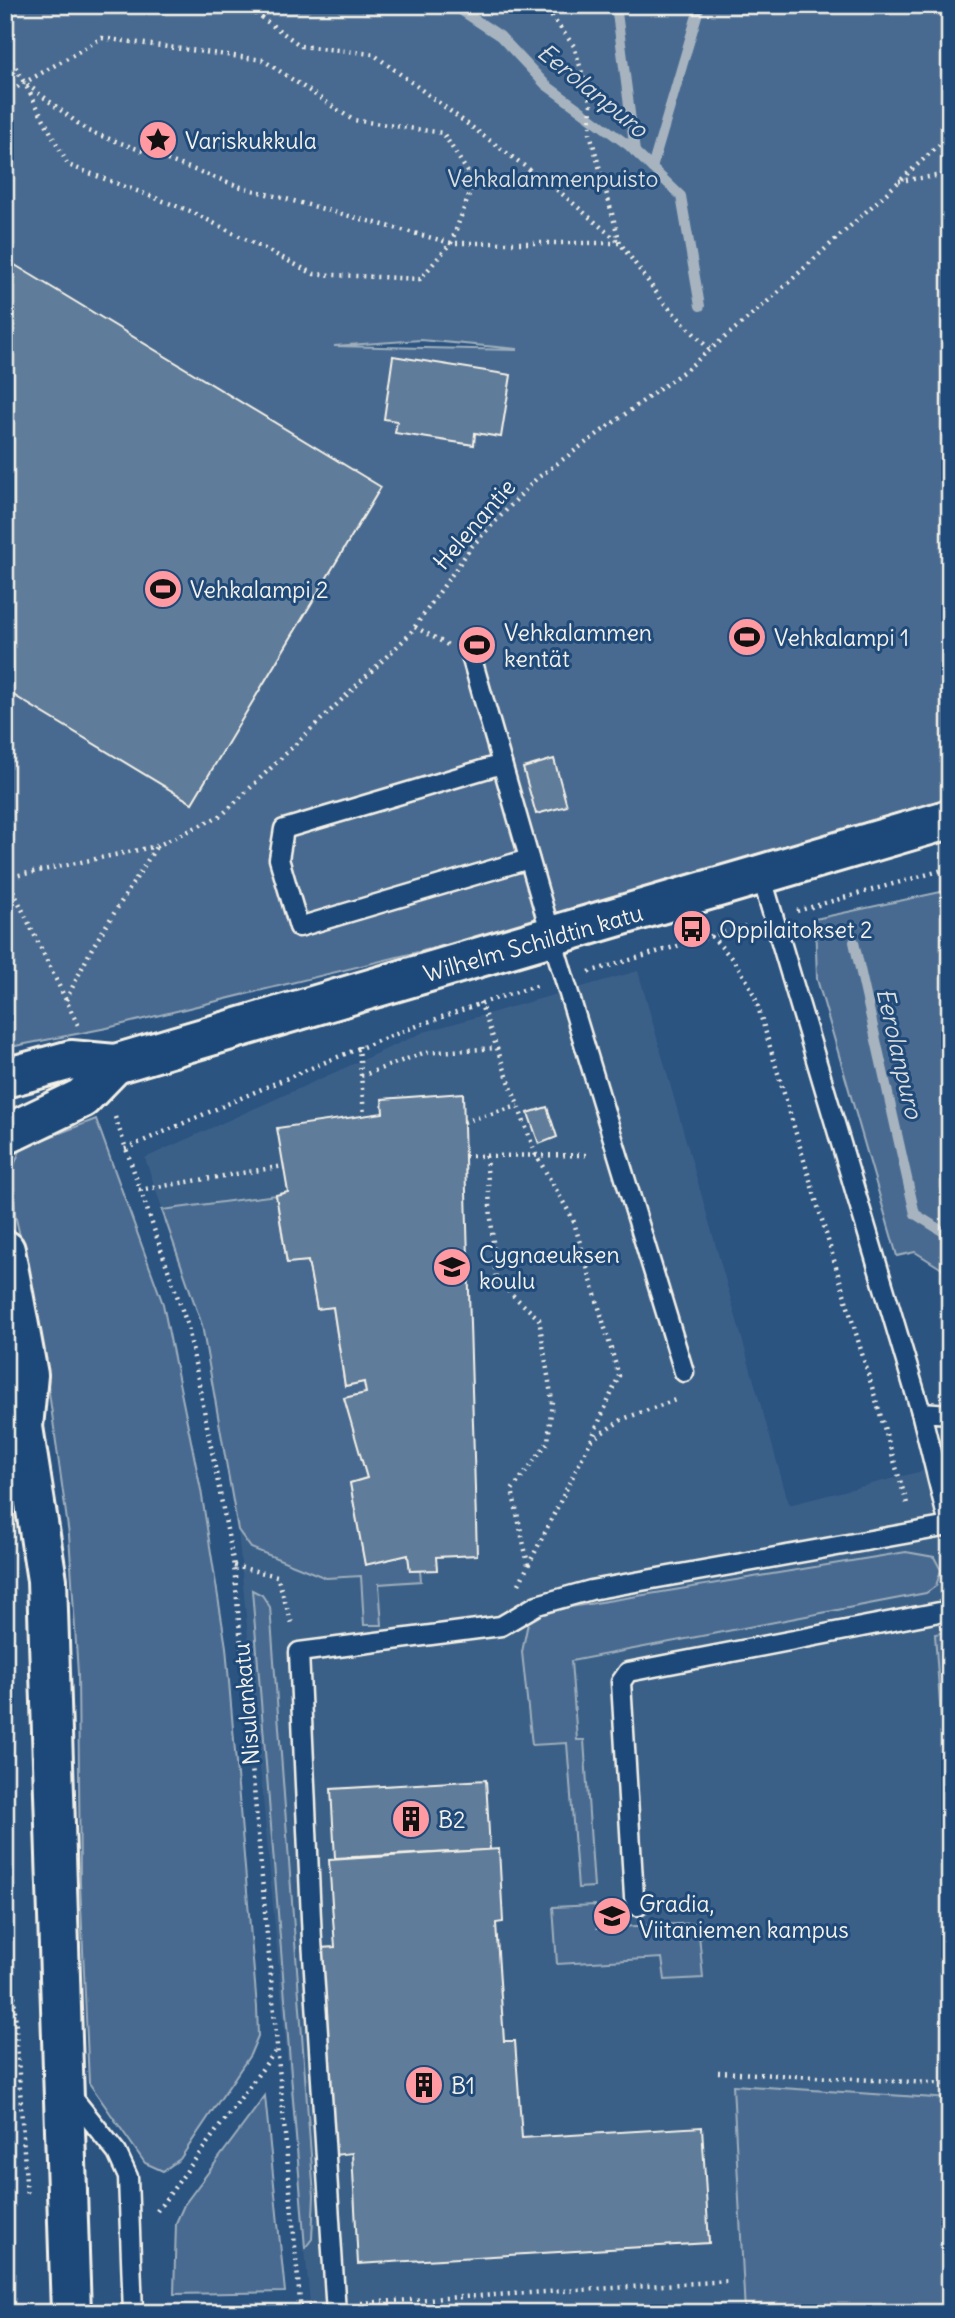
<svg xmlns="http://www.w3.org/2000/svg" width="955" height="2318" font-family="Delius,sans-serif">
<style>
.built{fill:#3b6088}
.green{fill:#496b90;stroke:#9eaebc;stroke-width:2;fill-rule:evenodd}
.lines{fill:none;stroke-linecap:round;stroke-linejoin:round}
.stream{stroke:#a7b4c0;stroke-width:10}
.building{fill:#5e7b9a;stroke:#f4f1e8;stroke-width:2}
.lane-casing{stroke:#f4f1e8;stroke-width:23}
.secondary-casing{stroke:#f4f1e8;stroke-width:44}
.path{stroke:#f4f1e8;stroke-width:4.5;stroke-dasharray:2 5;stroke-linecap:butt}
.lane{stroke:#1f4a7a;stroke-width:18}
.secondary{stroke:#1f4a7a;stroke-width:38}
.labels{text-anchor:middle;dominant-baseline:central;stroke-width:6;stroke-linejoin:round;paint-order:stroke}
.poi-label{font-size:23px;fill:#f4f1e8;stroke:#1f4a7a;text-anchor:start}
.park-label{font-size:23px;fill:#dadddb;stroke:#1f4a7a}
.street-label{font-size:23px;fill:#f4f1e8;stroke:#1f4a7a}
.water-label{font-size:24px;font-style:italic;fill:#dadddb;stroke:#1f4a7a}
</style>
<rect width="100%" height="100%" fill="#2c5481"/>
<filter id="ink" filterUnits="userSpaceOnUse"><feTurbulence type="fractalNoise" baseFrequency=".0143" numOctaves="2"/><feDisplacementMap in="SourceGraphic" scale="14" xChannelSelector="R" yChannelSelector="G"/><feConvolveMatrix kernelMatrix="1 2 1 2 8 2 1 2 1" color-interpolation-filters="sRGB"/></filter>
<g filter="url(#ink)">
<path class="built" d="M638,971L789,1505L950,1464V2313H311L238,1530L202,1325L145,1158L424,1032Z"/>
<g class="green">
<path d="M5,5H950V797L512,929L107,1028L5,1048ZM421,340L517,349V350L334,346Z"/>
<path d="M950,890V1274L915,1252L897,1256L817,979L815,919Z"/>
<path d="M96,1119L163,1304L201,1490L226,1647L257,2007L258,2036L250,2055L180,2159L163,2171L145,2163L89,2083L80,1884L78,1674L69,1535L39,1321L15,1214L12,1170L21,1148Z"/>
<path d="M276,1195L287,1263L308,1261L317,1309L333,1307L345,1386L364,1382L366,1393L345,1398L367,1478L350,1483L365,1564L408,1555L410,1571H420L421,1581L379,1584L382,1625H364L361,1576L326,1578L251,1548L238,1530L202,1325L162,1210Z"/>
<path d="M906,1552L934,1557L941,1570L936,1586L926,1593L571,1661L577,1740H584L594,1887L578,1888L567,1743L532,1745L522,1652L529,1618L546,1611Z"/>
<path d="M252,1590L262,1595L270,1607L314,2196L312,2239L305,2248Z"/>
<path d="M941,1633L950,1640V1843L935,1634Z"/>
<path d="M595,1905L597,1928L698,1923L703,1978L665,1980L662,1958L557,1964L553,1907Z"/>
<path d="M733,2085L950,2099V2313H745Z"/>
<path d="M265,2096L285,2292L174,2294L176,2223L184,2205Z"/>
</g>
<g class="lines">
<g class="stream">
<path d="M453,5L500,36L546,85L628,145L681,196L700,306"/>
<path d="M616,5L635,152"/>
<path d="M652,168L700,5"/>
<path d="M854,942L915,1214L950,1236"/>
</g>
</g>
<g class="building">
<path d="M5,259L381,487L192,803L5,690Z"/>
<path d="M393,356L511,375L501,437L475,433L474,445L395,433L397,421L384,419Z"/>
<path d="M554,759L567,806L536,814L523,768Z"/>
<path d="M463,1093L477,1555L436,1557L437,1570L410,1571L408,1555L365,1565L350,1483L367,1478L344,1398L366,1393L364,1382L345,1386L333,1307L317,1309L308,1261L287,1263L276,1195L288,1192L277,1128L383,1113L382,1099Z"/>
<path d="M547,1107L557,1137L539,1144L528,1113Z"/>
<path d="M486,1780L490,1850L335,1858L331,1789Z"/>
<path d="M499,1849L503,1922L496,1923L504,2041H515L522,2138L702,2127L709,2243L358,2264L352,2153L334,2155L320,1948L335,1947L329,1860Z"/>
</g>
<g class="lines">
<defs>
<g id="lane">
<path d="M472,659L552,938L684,1372"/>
<path d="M502,764L284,829L279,859L299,927L529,859"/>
<path d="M761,875L921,1412"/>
<path d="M950,1414L921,1412L950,1529"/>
<path d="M638,1906L634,1897L621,1682L628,1672L950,1610"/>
<path d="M70,2094L117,2153L128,2177L133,2313"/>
<path d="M336,2313L312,1940L299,1652L501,1626L537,1605L591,1590L949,1526"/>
</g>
<g id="secondary">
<path d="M5,1078L71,1060L115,1064L950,819"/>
<path d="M5,1135L82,1098L115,1064"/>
<path d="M5,1250L28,1375L23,1427L47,1580L71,2313"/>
</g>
</defs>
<use href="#lane" class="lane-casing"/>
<use href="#secondary" class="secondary-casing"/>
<g class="path">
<path d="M244,5L301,46L373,54L561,193L620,243"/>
<path d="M543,5L574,46L591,103L590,133L620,243L664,303L709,349"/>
<path d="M5,49L24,82L88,131L241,187L451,243H620"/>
<path d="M5,94L102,38L263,60L353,120L443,133L474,182L451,243L420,279L314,274L190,211L68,165L24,82"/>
<path d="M899,181L950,174"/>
<path d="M415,627L450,646"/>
<path d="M5,878L157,846L222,815L409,635L472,546L536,479L687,369L767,302L950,135"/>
<path d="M7,878L78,1025"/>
<path d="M797,911L950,868"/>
<path d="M711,936C731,956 746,974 756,1000L908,1507"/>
<path d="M589,972L749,925"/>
<path d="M66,1000L92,948L156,847"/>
<path d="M480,1002L536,1155L573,1219L619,1376L591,1440"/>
<path d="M359,1046L364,1116"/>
<path d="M361,1076L423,1053L496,1048"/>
<path d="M115,1117L188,1327L234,1566L301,2313"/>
<path d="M464,1122L518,1106"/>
<path d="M125,1149C262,1089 396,1027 540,985"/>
<path d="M465,1156L590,1155"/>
<path d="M486,1156L496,1280L539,1319L552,1401L548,1442L512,1490L528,1564"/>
<path d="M139,1190L284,1166"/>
<path d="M234,1566L277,1576L293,1627"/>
<path d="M519,1584L591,1440L623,1419L678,1399"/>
<path d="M5,1856L27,2198"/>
<path d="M718,2072L950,2084"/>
<path d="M157,2211L277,2049"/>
<path d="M361,2303L731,2281"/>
<path d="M175,2313L311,2306"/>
</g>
<use href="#lane" class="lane"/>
<use href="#secondary" class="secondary"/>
</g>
</g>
<defs>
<symbol id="sight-disc" viewBox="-11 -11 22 22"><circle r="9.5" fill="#ff9aa2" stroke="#1f4a7a"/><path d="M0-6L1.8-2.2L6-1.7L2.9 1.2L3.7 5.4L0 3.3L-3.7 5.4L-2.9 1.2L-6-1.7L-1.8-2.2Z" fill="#111"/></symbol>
<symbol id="stadium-disc" viewBox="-11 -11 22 22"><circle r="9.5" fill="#ff9aa2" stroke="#1f4a7a"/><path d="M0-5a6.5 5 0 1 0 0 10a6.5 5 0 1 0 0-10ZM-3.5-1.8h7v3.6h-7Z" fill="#111"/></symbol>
<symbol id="bus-disc" viewBox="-11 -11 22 22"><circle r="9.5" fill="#ff9aa2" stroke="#1f4a7a"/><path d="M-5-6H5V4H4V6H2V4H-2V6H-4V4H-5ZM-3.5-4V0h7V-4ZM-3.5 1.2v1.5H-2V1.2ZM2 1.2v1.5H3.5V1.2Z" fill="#111"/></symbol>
<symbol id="school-disc" viewBox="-11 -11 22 22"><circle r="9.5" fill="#ff9aa2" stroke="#1f4a7a"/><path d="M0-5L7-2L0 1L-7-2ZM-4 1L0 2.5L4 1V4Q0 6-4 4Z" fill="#111"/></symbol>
<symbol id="building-disc" viewBox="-11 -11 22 22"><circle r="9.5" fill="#ff9aa2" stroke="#1f4a7a"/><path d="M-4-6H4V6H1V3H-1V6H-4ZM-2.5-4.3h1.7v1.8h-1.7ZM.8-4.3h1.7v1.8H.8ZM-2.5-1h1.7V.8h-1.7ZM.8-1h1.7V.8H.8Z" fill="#111"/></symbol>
<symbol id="university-disc" viewBox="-11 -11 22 22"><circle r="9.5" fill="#ff9aa2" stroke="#1f4a7a"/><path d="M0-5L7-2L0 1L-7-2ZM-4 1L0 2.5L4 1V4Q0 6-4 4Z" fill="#111"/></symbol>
</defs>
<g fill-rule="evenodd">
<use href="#sight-disc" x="136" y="118" width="44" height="44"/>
<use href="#stadium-disc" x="141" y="567" width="44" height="44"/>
<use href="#stadium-disc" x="725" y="615" width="44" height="44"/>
<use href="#stadium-disc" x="455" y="623" width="44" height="44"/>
<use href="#bus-disc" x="670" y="907" width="44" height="44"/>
<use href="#school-disc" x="430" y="1245" width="44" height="44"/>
<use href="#building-disc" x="389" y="1797" width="44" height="44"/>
<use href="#university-disc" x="590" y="1894" width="44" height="44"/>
<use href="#building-disc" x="402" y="2063" width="44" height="44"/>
</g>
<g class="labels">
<g class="poi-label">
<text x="185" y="140">Variskukkula</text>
<text x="190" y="589">Vehkalampi 2</text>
<text x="504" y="632">Vehkalammen<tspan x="504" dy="26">kentät</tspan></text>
<text x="774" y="637">Vehkalampi 1</text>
<text x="719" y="929">Oppilaitokset 2</text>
<text x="479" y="1254">Cygnaeuksen<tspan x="479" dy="26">koulu</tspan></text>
<text x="438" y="1819">B2</text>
<text x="639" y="1903">Gradia,<tspan x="639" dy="26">Viitaniemen kampus</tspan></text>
<text x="451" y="2085">B1</text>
</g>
<g class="park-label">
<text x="553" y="178">Vehkalammenpuisto</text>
</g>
<g class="street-label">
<text transform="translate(474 524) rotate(-49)">Helenantie</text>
<text transform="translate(533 943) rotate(-16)">Wilhelm Schildtin katu</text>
<text transform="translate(246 1704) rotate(-95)">Nisulankatu</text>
</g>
<g class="water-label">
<text transform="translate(593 90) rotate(39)">Eerolanpuro</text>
<text transform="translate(900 1053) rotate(77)">Eerolanpuro</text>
</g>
</g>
<rect width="955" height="2318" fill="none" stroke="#1f4a7a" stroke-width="28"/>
<rect x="14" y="14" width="927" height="2290" fill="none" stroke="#f4f1e8" stroke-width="2.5" filter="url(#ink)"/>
</svg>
